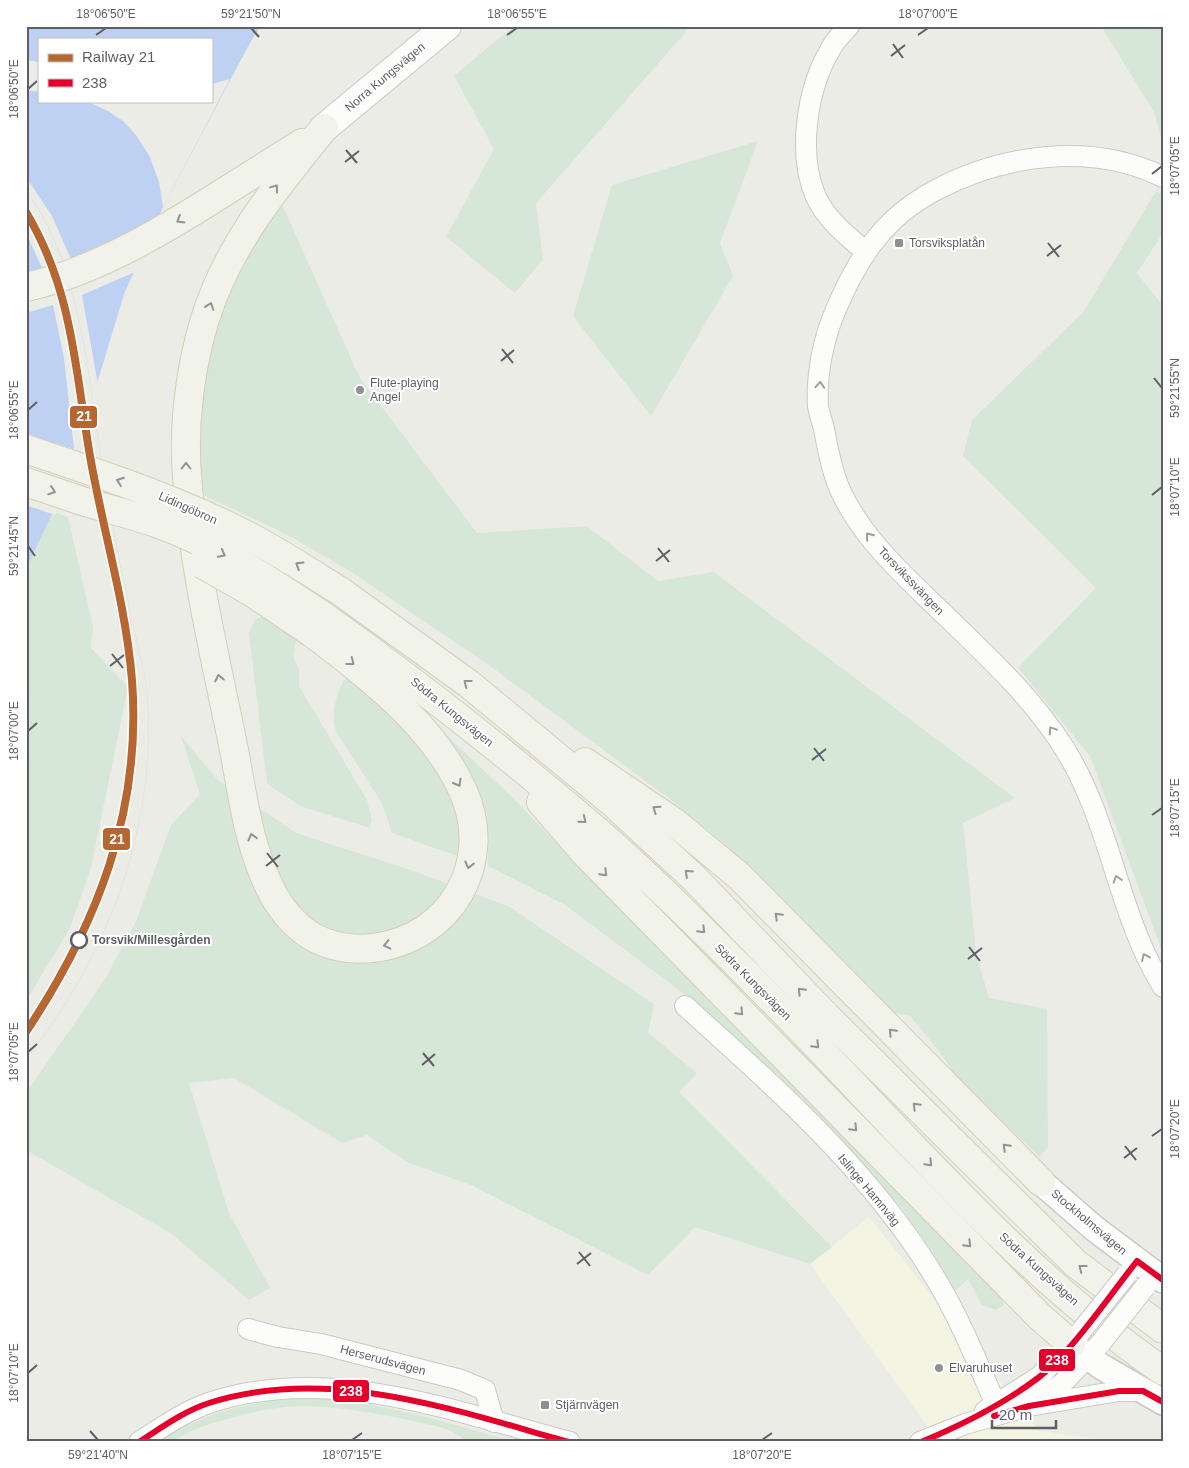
<svg xmlns="http://www.w3.org/2000/svg" width="1189" height="1468" font-family="Arial,sans-serif">
<style>
.commercial{fill:#f4f4e2}
.green{fill:#d6e7d8}
.water{fill:#bfd1f2;fill-rule:evenodd}
.pier{fill:#ecece7}
.lines{fill:none;stroke-linecap:round;stroke-linejoin:round}
.minor-casing{stroke:#c9c9c7;stroke-width:22}
.tertiary-casing{stroke:#c9c9c7;stroke-width:28}
.secondary-casing{stroke:#c9cac9;stroke-width:30}
.primary-casing{stroke:#d2d0b7;stroke-width:30}
.minor{stroke:#fcfcfb;stroke-width:20}
.tertiary{stroke:#fcfcfb;stroke-width:25}
.secondary{stroke:#fcfcfb;stroke-width:28}
.primary{stroke:#f1f2e9;stroke-width:28}
.tram{stroke:#e3e4e3;stroke-width:1}
.minor-bridge-casing{stroke:#c9c9c7;stroke-width:22;stroke-linecap:butt}
.primary-bridge-casing{stroke:#d2d0b7;stroke-width:30;stroke-linecap:butt}
.minor-bridge{stroke:#fcfcfb;stroke-width:20}
.primary-bridge{stroke:#f1f2e9;stroke-width:28}
.bus-1-casing{stroke:#fff;stroke-width:10}
.bus-1{stroke:#e4002b;stroke-width:6}
.rail-1-casing{stroke:#fff;stroke-width:11}
.rail-1{stroke:#b56631;stroke-width:8}
.oneway{stroke:#919293}
.oneway2{stroke:#9d9ea0}
.ticks{fill:none;stroke:#5d5f64;stroke-width:2}
.poi-dot{fill:#8f9092;stroke:#fff;stroke-width:2}
.stop-dot{fill:#fff;stroke:#5d5f64;stroke-width:2.5}
.labels{text-anchor:middle;dominant-baseline:central;stroke-width:4;stroke-linejoin:round;paint-order:stroke}
.street-label{font-size:12px;fill:#5d5f64;stroke:#fff}
.poi-label{font-size:12px;fill:#5d5f64;stroke:#fff;text-anchor:start}
.stop-label{font-size:12px;font-weight:bold;fill:#5d5f64;stroke:#fff;text-anchor:start}
.line-badge{stroke:#fff;stroke-width:2}
.badge-label{font-size:14px;text-anchor:middle;font-weight:bold;fill:#fff}
.neatline{fill:none;stroke:#5d5f64;stroke-width:2}
.ticks-label{font-size:12px;text-anchor:middle;fill:#5d5f64}
</style>
<rect width="100%" height="100%" fill="#ecece7"/>
<path class="commercial" d="M869,1217L1039,1431L1118,1442H939L810,1264Z"/>
<g class="green">
<path d="M514,26H691L536,203L543,260L515,293L446,237L494,149L454,76Z"/>
<path d="M1101,26H1163V144L1154,112Z"/>
<path d="M758,141L720,243L733,276L651,416L573,316L612,185Z"/>
<path d="M1156,191L1163,195V233L1137,273L1163,306V954L1090,756L1018,668L1096,588L963,456L972,420L1084,311Z"/>
<path d="M280,200L360,378L477,533L587,526L658,581L714,572L1015,798L963,823L976,953L989,998L1047,1009L1048,1147L1040,1157L958,1079L938,1050L910,1016L895,1013L726,845L667,797L490,666L353,573L286,534L201,494V416L205,368L225,294Z"/>
<path d="M53,512L68,517L93,627L91,648L128,687L91,868L70,928L26,1001V569Z"/>
<path d="M267,615L297,636L293,657L299,669V686L367,800L372,820L370,828L300,806L267,784L249,633L255,619Z"/>
<path d="M347,675L398,722L441,777L456,804L459,838L457,856L392,833L382,803L336,732C330,711 337,692 347,675Z"/>
<path d="M429,719L510,795L1002,1297L1004,1305L996,1310L982,1305L968,1279L955,1291L932,1251L902,1208L771,1070L679,990L565,905L488,866L487,814L469,776Z"/>
<path d="M181,736L217,779L296,833L411,870L510,907L654,1004L648,1033L697,1073L679,1092L832,1247L810,1264L695,1227L648,1275L473,1186L407,1162L367,1135L342,1143L234,1078L189,1083L229,1213L270,1288L249,1300L172,1234L26,1150V1093L105,979L136,921L171,825L200,794Z"/>
<path d="M304,1397C379,1401 445,1422 516,1442C503,1442 488,1444 474,1442C462,1440 452,1430 440,1427C396,1417 350,1407 304,1406C271,1406 235,1416 204,1426C185,1432 180,1442 158,1442C202,1411 252,1402 304,1397Z"/>
</g>
<path class="water" d="M26,26H261L251,41L163,207L124,294L75,457L53,512L26,569ZM39,39H211V101H39Z"/>
<g class="pier">
<path d="M26,60L39,62V92L26,90Z"/>
<path d="M230,79L163,207L159,182L150,157L136,135L123,121L108,111L86,101H211V84Z"/>
<path d="M26,177L52,216L71,259L161,217L137,271L82,295L98,385L77,450L79,452L77,458L55,515L26,505V434L74,449L64,358L53,305L26,313V273L42,268L26,233Z"/>
</g>
<g class="lines">
<defs>
<g id="minor">
<path d="M849,26C842,34 834,41 830,50C807,89 797,154 816,197C826,219 847,236 865,251"/>
<path d="M1163,177C1091,142 1003,154 934,191C884,218 859,256 837,307C824,336 816,373 818,406C819,413 822,421 824,429C828,450 832,472 841,492C860,532 891,563 922,593C973,643 1029,691 1066,751C1111,824 1118,915 1163,987"/>
<path d="M685,1006C777,1089 874,1174 937,1281C962,1323 980,1369 1000,1414"/>
<path d="M248,1329L278,1337L321,1344L461,1380L485,1390L494,1422"/>
<path d="M1035,1402L1063,1383L1097,1347"/>
<path d="M985,1411L1039,1377L1080,1333"/>
<path d="M139,1442C161,1428 183,1412 209,1403C329,1363 452,1411 570,1442"/>
<path d="M920,1442L965,1424L1029,1406L1119,1391H1143"/>
</g>
<g id="tertiary">
<path d="M1041,1182L1095,1229L1163,1280"/>
<path d="M1071,1344L1102,1367L1163,1402"/>
</g>
<path id="secondary" d="M324,128L447,26"/>
<g id="primary">
<path d="M221,194L302,143"/>
<path d="M26,482L79,500"/>
<path d="M340,591L469,684L613,803L695,879L826,1016L1075,1263L1163,1329"/>
<path d="M323,616C417,683 508,755 596,830C661,887 723,950 784,1012C905,1135 1019,1272 1163,1371"/>
<path d="M312,633C367,674 434,726 463,791C495,862 451,939 373,948C353,950 331,947 313,937C294,926 278,906 269,886C247,842 242,788 232,740C214,652 193,565 187,476C183,425 190,368 205,319C228,245 276,187 324,128"/>
<path d="M585,762L674,822L739,876L1041,1182"/>
<path d="M541,802L585,853L1039,1316L1071,1344"/>
</g>
</defs>
<use href="#minor" class="minor-casing"/>
<use href="#tertiary" class="tertiary-casing"/>
<use href="#secondary" class="secondary-casing"/>
<use href="#primary" class="primary-casing"/>
<use href="#minor" class="minor"/>
<use href="#tertiary" class="tertiary"/>
<use href="#secondary" class="secondary"/>
<use href="#primary" class="primary"/>
<path class="tram" d="M26,191C83,264 89,389 104,478C115,546 131,614 146,682C161,817 110,954 26,1059"/>
<defs>
<g id="minor-bridge">
<path d="M1082,1330L1127,1274"/>
<path d="M1100,1344L1145,1287"/>
</g>
<g id="primary-bridge">
<path d="M26,287C94,272 163,231 221,194"/>
<path d="M26,449C103,475 180,500 252,538C282,554 311,573 340,591"/>
<path d="M79,500C104,508 130,514 156,523C216,544 270,581 323,616"/>
<path d="M202,564L253,593L312,633"/>
</g>
</defs>
<use href="#minor-bridge" class="minor-bridge-casing"/>
<use href="#primary-bridge" class="primary-bridge-casing"/>
<use href="#minor-bridge" class="minor-bridge"/>
<use href="#primary-bridge" class="primary-bridge"/>
<defs>
<g id="bus-1">
<path d="M994,1416L1029,1406L1119,1391H1143L1163,1402"/>
<path d="M139,1442C161,1428 184,1411 209,1403C329,1365 453,1410 569,1442"/>
<path d="M921,1442C962,1425 1002,1405 1038,1378C1072,1352 1110,1295 1137,1261L1163,1280"/>
</g>
</defs>
<use href="#bus-1" class="bus-1-casing"/>
<use href="#bus-1" class="bus-1"/>
<defs>
<path id="rail-1" d="M26,212C73,291 75,369 90,456C103,531 126,605 132,680C142,811 97,925 26,1032"/>
</defs>
<use href="#rail-1" class="rail-1-casing"/>
<use href="#rail-1" class="rail-1"/>
</g>
<defs><path id="oneway-chevron" d="M-2-3.5L2.5 0L-2 3.5" fill="none" stroke-width="1.6" stroke-linecap="round" stroke-linejoin="round" transform="scale(1.25)"/></defs>
<g class="oneway">
<use href="#oneway-chevron" transform="translate(275 188) rotate(-53)"/>
<use href="#oneway-chevron" transform="translate(180 220) rotate(149)"/>
<use href="#oneway-chevron" transform="translate(210 306) rotate(-71)"/>
<use href="#oneway-chevron" transform="translate(186 466) rotate(-90)"/>
<use href="#oneway-chevron" transform="translate(120 481) rotate(-160)"/>
<use href="#oneway-chevron" transform="translate(52 491) rotate(19)"/>
<use href="#oneway-chevron" transform="translate(222 554) rotate(28)"/>
<use href="#oneway-chevron" transform="translate(299 565) rotate(-148)"/>
<use href="#oneway-chevron" transform="translate(351 662) rotate(38)"/>
<use href="#oneway-chevron" transform="translate(219 678) rotate(-102)"/>
<use href="#oneway-chevron" transform="translate(467 683) rotate(-142)"/>
<use href="#oneway-chevron" transform="translate(458 783) rotate(60)"/>
<use href="#oneway-chevron" transform="translate(656 809) rotate(-145)"/>
<use href="#oneway-chevron" transform="translate(583 820) rotate(39)"/>
<use href="#oneway-chevron" transform="translate(252 837) rotate(-105)"/>
<use href="#oneway-chevron" transform="translate(469 865) rotate(104)"/>
<use href="#oneway-chevron" transform="translate(604 873) rotate(46)"/>
<use href="#oneway-chevron" transform="translate(688 873) rotate(-137)"/>
<use href="#oneway-chevron" transform="translate(778 916) rotate(-135)"/>
<use href="#oneway-chevron" transform="translate(702 930) rotate(45)"/>
<use href="#oneway-chevron" transform="translate(387 945) rotate(167)"/>
<use href="#oneway-chevron" transform="translate(801 991) rotate(-134)"/>
<use href="#oneway-chevron" transform="translate(740 1012) rotate(46)"/>
<use href="#oneway-chevron" transform="translate(892 1032) rotate(-134)"/>
<use href="#oneway-chevron" transform="translate(816 1045) rotate(46)"/>
<use href="#oneway-chevron" transform="translate(916 1106) rotate(-135)"/>
<use href="#oneway-chevron" transform="translate(854 1128) rotate(46)"/>
<use href="#oneway-chevron" transform="translate(1006 1147) rotate(-135)"/>
<use href="#oneway-chevron" transform="translate(929 1163) rotate(46)"/>
<use href="#oneway-chevron" transform="translate(968 1244) rotate(45)"/>
<use href="#oneway-chevron" transform="translate(1082 1268) rotate(-142)"/>
</g>
<g class="oneway2">
<use href="#oneway-chevron" transform="translate(820 385) rotate(-86)"/>
<use href="#oneway-chevron" transform="translate(869 536) rotate(-128)"/>
<use href="#oneway-chevron" transform="translate(1052 730) rotate(-124)"/>
<use href="#oneway-chevron" transform="translate(1117 879) rotate(-108)"/>
<use href="#oneway-chevron" transform="translate(1145 957) rotate(-115)"/>
</g>
<path class="ticks" d="M251,28L259,37M96,35L106,28M507,35L517,28M918,35L928,28M893,44L903,58M891,56L905,45M28,89L37,81M346,150L357,163M345,162L359,151M1152,174L1162,166M1048,243L1059,257M1047,256L1061,245M502,349L513,363M501,361L514,350M1154,378L1162,388M28,410L37,402M1152,495L1162,487M28,546L35,556M658,548L669,562M656,561L670,550M112,654L123,668M110,666L124,655M28,731L37,723M814,748L824,761M812,760L826,749M1152,815L1162,808M267,853L278,867M266,866L280,855M969,947L980,961M968,959L982,948M28,1052L37,1044M423,1053L434,1066M422,1065L435,1054M1152,1136L1162,1129M1125,1146L1136,1160M1124,1158L1137,1148M579,1252L590,1266M577,1264L591,1253M28,1373L37,1365M90,1431L98,1440M352,1440L362,1433M762,1440L772,1433"/>
<g class="poi-dot">
<rect x="894" y="238" width="10" height="10" rx="2.5"/>
<circle cx="360" cy="390" r="5"/>
<circle cx="939" cy="1368" r="5"/>
<rect x="540" y="1400" width="10" height="10" rx="2.5"/>
</g>
<circle class="stop-dot" cx="79" cy="940" r="8"/>
<g class="labels">
<g class="street-label">
<text transform="translate(385 77) rotate(-40)">Norra Kungsvägen</text>
<text transform="translate(188 508) rotate(24)">Lidingöbron</text>
<text transform="translate(911 581) rotate(46)">Torsvikssvängen</text>
<text transform="translate(452 712) rotate(39)">Södra Kungsvägen</text>
<text transform="translate(753 982) rotate(45)">Södra Kungsvägen</text>
<text transform="translate(869 1190) rotate(50)">Islinge Hamnväg</text>
<text transform="translate(1089 1222) rotate(40)">Stockholmsvägen</text>
<text transform="translate(1039 1269) rotate(42)">Södra Kungsvägen</text>
<text transform="translate(383 1360) rotate(15)">Herserudsvägen</text>
</g>
<g class="poi-label">
<text x="909" y="243">Torsviksplatån</text>
<text x="370" y="383">Flute-playing<tspan x="370" dy="14">Angel</tspan></text>
<text x="949" y="1368">Elvaruhuset</text>
<text x="555" y="1405">Stjärnvägen</text>
</g>
<g class="stop-label">
<text x="92" y="940">Torsvik/Millesgården</text>
</g>
</g>
<g class="line-badge">
<rect x="69" y="405" width="29" height="24" rx="5" fill="#b56631"/>
<rect x="102" y="827" width="29" height="24" rx="5" fill="#b56631"/>
<rect x="1038" y="1348" width="38" height="24" rx="5" fill="#e4002b"/>
<rect x="332" y="1379" width="38" height="24" rx="5" fill="#e4002b"/>
</g>
<g class="badge-label">
<text x="84" y="421">21</text>
<text x="117" y="844">21</text>
<text x="1057" y="1365">238</text>
<text x="351" y="1396">238</text>
</g>
<rect width="1189" height="1468" fill="none" stroke="#ffffff" stroke-width="55"/>
<rect x="38" y="38" width="175" height="65" fill="#ffffff" stroke="#bebfc1"/>
<rect x="48" y="54" width="25" height="8" fill="#b56631" stroke="#bebfc1"/>
<text x="82" y="62" font-size="15" fill="#5d5f64">Railway 21</text>
<rect x="48" y="79" width="25" height="8" fill="#e4002b" stroke="#bebfc1"/>
<text x="82" y="88" font-size="15" fill="#5d5f64">238</text>
<path d="M992 1420v8h64v-8" fill="none" stroke="#5d5f64" stroke-width="2.5"/>
<text x="999" y="1420" font-size="15" fill="#5d5f64" stroke="#ffffff" stroke-width="4" paint-order="stroke">20 m</text>
<rect x="28" y="28" width="1134" height="1412" class="neatline"/>
<g class="ticks-label">
<text x="106" y="18">18°06'50"E</text>
<text x="251" y="18">59°21'50"N</text>
<text x="517" y="18">18°06'55"E</text>
<text x="928" y="18">18°07'00"E</text>
<text transform="translate(14 89) rotate(-90)" y="4">18°06'50"E</text>
<text transform="translate(1175 166) rotate(-90)" y="4">18°07'05"E</text>
<text transform="translate(1175 388) rotate(-90)" y="4">59°21'55"N</text>
<text transform="translate(14 410) rotate(-90)" y="4">18°06'55"E</text>
<text transform="translate(1175 487) rotate(-90)" y="4">18°07'10"E</text>
<text transform="translate(14 546) rotate(-90)" y="4">59°21'45"N</text>
<text transform="translate(14 731) rotate(-90)" y="4">18°07'00"E</text>
<text transform="translate(1175 808) rotate(-90)" y="4">18°07'15"E</text>
<text transform="translate(14 1052) rotate(-90)" y="4">18°07'05"E</text>
<text transform="translate(1175 1129) rotate(-90)" y="4">18°07'20"E</text>
<text transform="translate(14 1373) rotate(-90)" y="4">18°07'10"E</text>
<text x="98" y="1459">59°21'40"N</text>
<text x="352" y="1459">18°07'15"E</text>
<text x="762" y="1459">18°07'20"E</text>
</g>
</svg>
